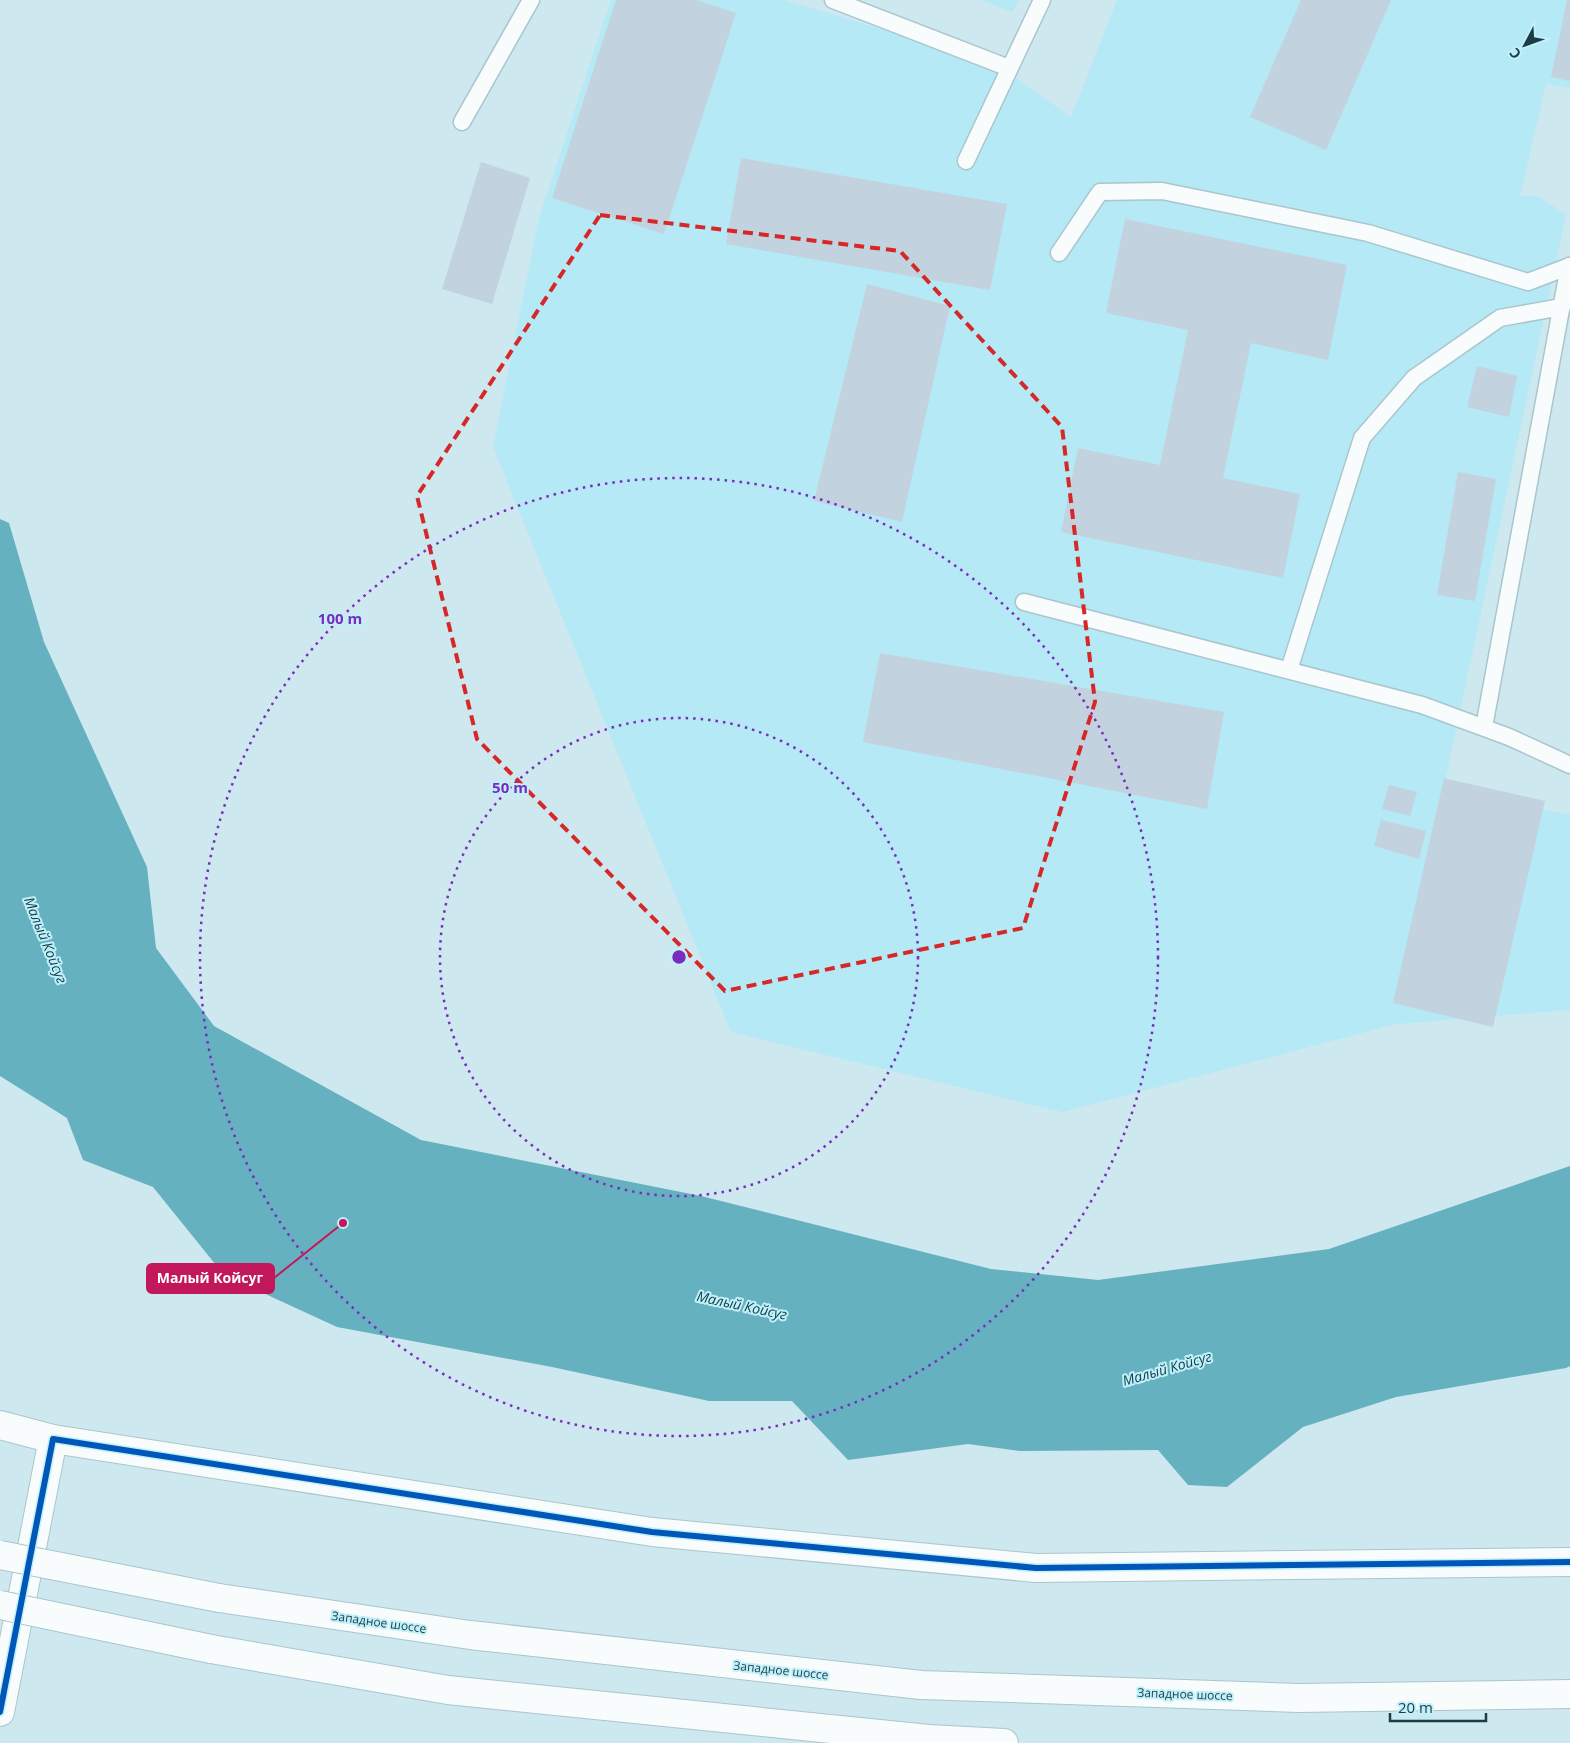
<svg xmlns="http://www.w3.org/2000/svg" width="1570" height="1743" font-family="'Open Sans',sans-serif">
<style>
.built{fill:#b4e9f5}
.water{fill:#65b1bf}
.building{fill:#c2d3df}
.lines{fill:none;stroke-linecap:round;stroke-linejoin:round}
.lane-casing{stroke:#aac6cc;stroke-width:19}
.street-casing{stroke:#aac6cc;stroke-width:30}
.highway-casing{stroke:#aac6cc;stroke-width:30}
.lane{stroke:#f8fcfc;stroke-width:16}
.street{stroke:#f8fcfc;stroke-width:28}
.highway{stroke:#f8fcfc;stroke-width:28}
.highway-bridge-casing{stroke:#aac6cc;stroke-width:30;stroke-linecap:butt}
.highway-bridge{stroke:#f8fcfc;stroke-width:28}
.cycleway-casing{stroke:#c0f0fb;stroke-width:9}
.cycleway{stroke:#0057b8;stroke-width:6}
.marked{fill:none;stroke:#d62828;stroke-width:4;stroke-dasharray:10 6;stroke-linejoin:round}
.ring{fill:none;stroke:#7b2cbf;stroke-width:2.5;stroke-dasharray:2.5 5}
.labels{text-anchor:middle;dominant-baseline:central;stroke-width:4;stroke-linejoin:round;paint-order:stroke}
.street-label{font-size:12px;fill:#1b3e46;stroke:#c0f0fb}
.water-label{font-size:14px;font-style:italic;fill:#154048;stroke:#c0f0fb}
.centre{fill:#7b2cbf;stroke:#c0f0fb;stroke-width:2.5}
.ring-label{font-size:15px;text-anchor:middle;font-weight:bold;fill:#7b2cbf;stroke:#c0f0fb;stroke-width:4;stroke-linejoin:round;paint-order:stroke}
.leader{fill:none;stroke:#c2185b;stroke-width:2}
.callout-dot{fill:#c2185b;stroke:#c0f0fb;stroke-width:2}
.callout{fill:#c2185b;stroke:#c2185b;stroke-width:2}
.callout-label{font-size:14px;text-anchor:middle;font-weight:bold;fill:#fff}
</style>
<rect width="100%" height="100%" fill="#cde8ee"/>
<g class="built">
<path d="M611,0H785L996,64L1071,117L1117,0H1570V88L1546,84L1520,196H1537L1566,215L1442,795L1570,814V1010L1396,1024L1063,1112L731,1032L493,447L539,218Z"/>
<path d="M981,0H1018L1013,12Z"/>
</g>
<path class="water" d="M0,519L9,523L44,642L147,867L156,948L214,1026L421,1140L701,1196L991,1269L1098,1280L1329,1249L1570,1166V1366L1566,1368L1396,1397L1303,1427L1227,1487L1188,1485L1158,1450L1020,1451L968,1444L848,1460L792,1401H709L552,1367L337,1327L224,1275L153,1187L83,1160L67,1118L0,1076Z"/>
<g class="building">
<path d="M616,0H696L736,13L664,234L552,198Z"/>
<path d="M1301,0H1391L1326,150L1250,117Z"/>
<path d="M1567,0H1570V81L1551,77Z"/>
<path d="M741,158L1007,204L990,290L726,244Z"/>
<path d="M481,162L530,178L492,304L442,289Z"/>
<path d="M1125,219L1347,265L1328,360L1251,343L1223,478L1300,494L1283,578L1061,532L1078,448L1160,465L1188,330L1106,313Z"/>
<path d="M867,284L950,306L902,522L814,501Z"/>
<path d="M1477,366L1517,376L1509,417L1467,407Z"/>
<path d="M1458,472L1496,479L1475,601L1437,595Z"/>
<path d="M880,653L1224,712L1207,809L863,742Z"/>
<path d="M1444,778L1545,801L1493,1027L1393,1003Z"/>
<path d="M1389,785L1417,792L1410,816L1382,809Z"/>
<path d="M1381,820L1426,831L1419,859L1374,846Z"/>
</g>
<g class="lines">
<defs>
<g id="lane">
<path d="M833,0L1009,68"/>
<path d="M462,122L531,0"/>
<path d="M966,161L1042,0"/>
<path d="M1059,253L1100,192L1162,191L1368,233L1528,282L1570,266"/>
<path d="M1024,602L1422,705L1509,737L1570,765"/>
<path d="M1289,670L1362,438L1414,378L1500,318L1562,307"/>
<path d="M1484,727L1569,266"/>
</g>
<g id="street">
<path d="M0,1425L53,1439"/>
<path d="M0,1712L53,1439L652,1532L1036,1568L1570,1562"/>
</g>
<g id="highway">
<path d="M219,1598L470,1635L921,1685L1298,1698L1570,1694"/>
<path d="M211,1649L448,1690L929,1739L1004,1743"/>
</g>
</defs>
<use href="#lane" class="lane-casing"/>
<use href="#street" class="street-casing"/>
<use href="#highway" class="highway-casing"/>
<use href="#lane" class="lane"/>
<use href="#street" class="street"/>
<use href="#highway" class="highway"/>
<defs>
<g id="highway-bridge">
<path d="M0,1555L219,1598"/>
<path d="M0,1605L211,1649"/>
</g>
</defs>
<use href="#highway-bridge" class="highway-bridge-casing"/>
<use href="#highway-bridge" class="highway-bridge"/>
<defs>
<path id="cycleway" d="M0,1712L53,1439L652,1532L1036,1568L1570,1562"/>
</defs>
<use href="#cycleway" class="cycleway-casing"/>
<use href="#cycleway" class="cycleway"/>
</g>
<path class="marked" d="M600,215L900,251L1062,427L1095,702L1023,928L725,991L477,739L417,496Z"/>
<g class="ring">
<circle cx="679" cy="957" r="239"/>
<circle cx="679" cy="957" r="479"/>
</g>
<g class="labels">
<g class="street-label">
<text transform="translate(379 1622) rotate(8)">Западное шоссе</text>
<text transform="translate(781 1670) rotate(6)">Западное шоссе</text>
<text transform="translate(1185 1694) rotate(2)">Западное шоссе</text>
</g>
<g class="water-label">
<text transform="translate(46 940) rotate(68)">Малый Койсуг</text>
<text transform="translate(742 1305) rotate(12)">Малый Койсуг</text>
<text transform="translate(1167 1368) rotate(-16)">Малый Койсуг</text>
</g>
</g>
<circle cx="679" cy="957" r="8" class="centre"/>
<g class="ring-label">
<text x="340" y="624">100 m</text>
<text x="510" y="793">50 m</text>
</g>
<path class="leader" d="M343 1223L274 1278"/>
<circle class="callout-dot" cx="343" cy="1223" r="5"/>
<rect class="callout" x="147" y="1264" width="127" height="29" rx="5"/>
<g class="callout-label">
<text x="210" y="1283">Малый Койсуг</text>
</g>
<g transform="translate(1525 45) rotate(229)" stroke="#c0f0fb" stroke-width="4" paint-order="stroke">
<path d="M0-4L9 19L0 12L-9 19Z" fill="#1b3e46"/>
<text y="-8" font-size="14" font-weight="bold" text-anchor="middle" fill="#1b3e46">С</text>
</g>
<path d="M1390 1713v8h96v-8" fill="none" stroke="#1b3e46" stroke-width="2.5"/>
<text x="1398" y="1713" font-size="15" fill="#1b3e46" stroke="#c0f0fb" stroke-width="4" paint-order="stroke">20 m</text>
</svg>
